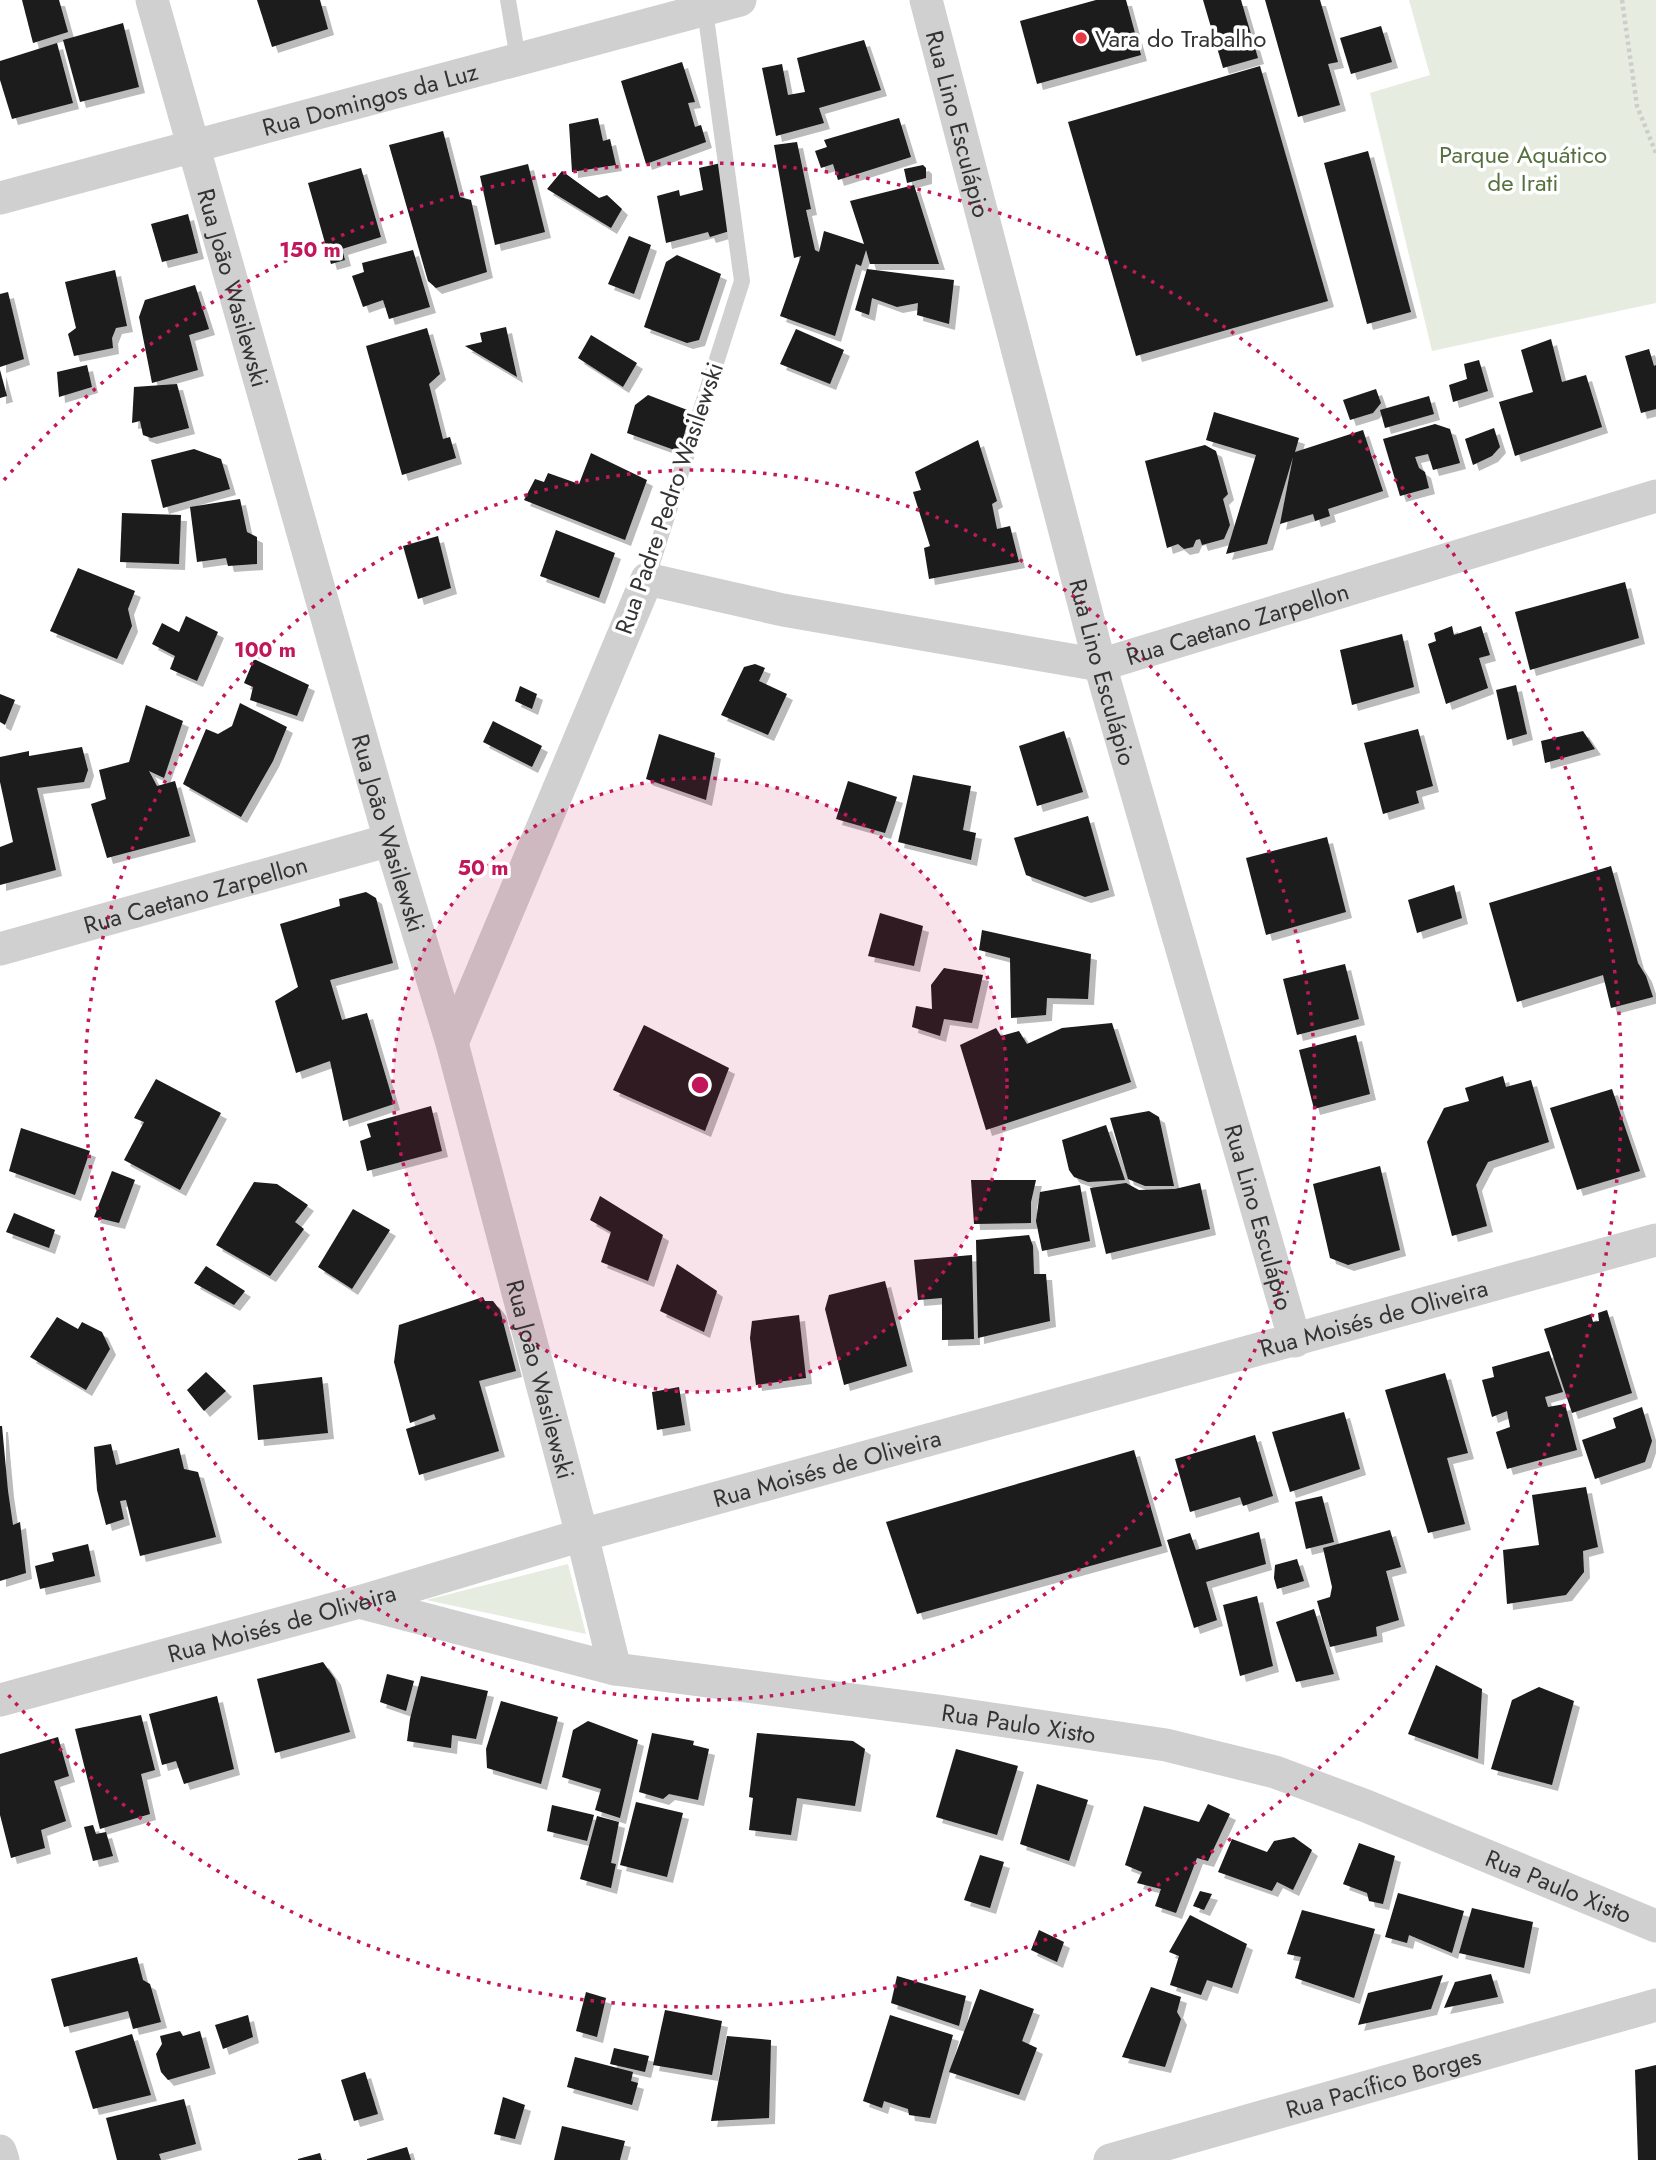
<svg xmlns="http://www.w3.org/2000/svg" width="1656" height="2160" font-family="Jost,sans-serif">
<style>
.green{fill:#e6ecdf}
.building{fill:#1a1a1a;filter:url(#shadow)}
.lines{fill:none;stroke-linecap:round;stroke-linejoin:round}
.path{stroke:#cdcdcd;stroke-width:4.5;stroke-dasharray:3.5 3.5;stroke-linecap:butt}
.service{stroke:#d0d0d0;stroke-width:16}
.minor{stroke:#d0d0d0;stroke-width:33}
.ring{fill:none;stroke:#c2185b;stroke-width:3.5;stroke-dasharray:3.5 7}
.poi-dot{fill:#e63946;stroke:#fff;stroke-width:2.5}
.labels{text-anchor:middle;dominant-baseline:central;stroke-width:7;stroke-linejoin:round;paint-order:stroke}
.poi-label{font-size:24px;fill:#333;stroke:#fff;text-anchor:start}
.street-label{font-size:24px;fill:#333;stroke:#fff}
.park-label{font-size:24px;fill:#56703f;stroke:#fff}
.centre{fill:#c2185b;stroke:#fff;stroke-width:3.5}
.ring-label{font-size:21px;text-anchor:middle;font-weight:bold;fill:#c2185b;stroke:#fff;stroke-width:7;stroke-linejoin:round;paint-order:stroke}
</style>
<defs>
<filter id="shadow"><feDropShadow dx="6" dy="6" stdDeviation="0" flood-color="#0004"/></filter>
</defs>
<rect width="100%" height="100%" fill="#fff"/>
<g class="green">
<path d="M1409,0H1656V303L1432,351L1370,93L1430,75Z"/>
<path d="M568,1564L586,1634L426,1600Z"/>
</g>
<g class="building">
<path d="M22,0H59L68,32L33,43Z"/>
<path d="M257,0H320L328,29L272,47Z"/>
<path d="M1096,0H1126L1141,55L1037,84L1020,21Z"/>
<path d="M1203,0H1241L1258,58L1223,68Z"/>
<path d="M1265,0H1320L1338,62L1328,64L1340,105L1298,117Z"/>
<path d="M123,23L139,87L80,102L63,40Z"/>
<path d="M1381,26L1392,62L1351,74L1340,38Z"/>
<path d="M864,40L881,90L819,108L824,123L776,136L762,68L782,64L788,95L805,92L797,58Z"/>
<path d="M57,43L73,103L12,119L0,80V61Z"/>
<path d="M682,62L695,102L688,103L695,127L701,125L706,142L646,164L621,81Z"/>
<path d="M1260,66L1328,301L1136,356L1068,122Z"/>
<path d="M598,118L603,141L610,139L616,165L572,172L569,124Z"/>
<path d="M899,118L911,157L838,180L833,164L821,168L815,151L827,147L824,140Z"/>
<path d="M443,131L460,197L471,200L487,272L436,288L428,281L389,145Z"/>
<path d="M797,142L811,209L806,210L815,250L819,252L824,231L864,244L850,201L914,185L939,264H870L866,250L861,266L856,264L835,336L780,316L801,256L794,258L774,145Z"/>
<path d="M1368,151L1411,312L1367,324L1324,163Z"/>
<path d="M721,163L733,230L710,237L708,232L666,243L657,196L679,190L680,196L703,190L699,168Z"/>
<path d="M528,164L545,232L495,245L480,176Z"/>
<path d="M923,165L926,168V178L907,183L904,169Z"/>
<path d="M361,168L381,237L342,249L345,260L331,264L308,183Z"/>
<path d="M562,171L599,198L607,195L622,209L611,228L547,189Z"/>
<path d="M188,214L198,253L162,262L151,224Z"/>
<path d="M629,236L651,245L634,294L608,284Z"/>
<path d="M413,250L430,307L389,319L383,300L363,307L352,276L364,272L362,263Z"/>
<path d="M677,255L721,274L699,340L687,343L644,327L666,262Z"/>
<path d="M867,269L954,280L949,324L917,315L918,303L897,307L872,298L869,315L855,310Z"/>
<path d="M115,270L127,326L116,328L112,338L113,348L74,356L68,334L76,328L65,282Z"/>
<path d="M195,285L209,329L189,335L198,370L152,383L139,317L145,300Z"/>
<path d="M8,292L24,359L0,367V294Z"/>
<path d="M506,327L517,377L465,346L482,342L480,333Z"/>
<path d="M427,328L440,374L429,384L443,439L450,437L456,458L402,475L366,346Z"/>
<path d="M796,329L844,350L830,384L780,364Z"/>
<path d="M591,335L637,363L623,387L578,358Z"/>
<path d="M1551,339L1562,382L1586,375L1602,427L1515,456L1499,402L1533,392L1521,350Z"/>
<path d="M1649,349L1654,366L1656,365V409L1641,413L1625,356Z"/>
<path d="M1479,360L1488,391L1453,402L1449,385L1467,379L1464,364Z"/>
<path d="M87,365L92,387L59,397L57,372Z"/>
<path d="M0,370L7,396L0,398Z"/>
<path d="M177,384L189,428L151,438L143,435L140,421L132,423L134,387Z"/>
<path d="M1376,389L1381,403L1373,413L1350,420L1343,400Z"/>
<path d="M648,395L690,411L680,452L627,433L635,405Z"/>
<path d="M1429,396L1434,414L1385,428L1380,410Z"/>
<path d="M1214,412L1299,438L1295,452L1363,430L1383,491L1328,509L1330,516L1315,521L1313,514L1280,524L1293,457L1267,544L1226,554L1256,455L1206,440Z"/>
<path d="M1435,424L1450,429L1460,463L1433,470L1428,454L1415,457L1419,468L1425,472L1429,488L1400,496L1383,439Z"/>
<path d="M1494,428L1500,447L1492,456L1473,465L1465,439Z"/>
<path d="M978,440L997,501L992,504L997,529L1010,526L1019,562L929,579L924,548L930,546L913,492L921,490L915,472Z"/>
<path d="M1205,445L1216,451L1228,494L1223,499L1230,525L1224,539L1202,545L1200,539L1196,540L1193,547L1184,549L1178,544L1167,548L1145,461Z"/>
<path d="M194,449L221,459L230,489L163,508L151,460Z"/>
<path d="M591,453L647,480L625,540L524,500L535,479L544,482L548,473L579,484Z"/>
<path d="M240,499L247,532L257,537V564L228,566L226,558L197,562L190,507Z"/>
<path d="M122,513L181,515L179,564L120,562Z"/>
<path d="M556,530L615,553L599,598L540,576Z"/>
<path d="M438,536L451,588L418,599L403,546Z"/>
<path d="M78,568L135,591L128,609L132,626L117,659L50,631Z"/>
<path d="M1625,582L1639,638L1530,670L1515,612Z"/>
<path d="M186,616L218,632L197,681L170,669L175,656L152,644L162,623L179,632Z"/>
<path d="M1452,626L1454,635L1481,626L1490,655L1479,658L1488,688L1446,704L1428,644L1436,641L1434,633Z"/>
<path d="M1402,634L1414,687L1352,705L1340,650Z"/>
<path d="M254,659L309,685L297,716L250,700L253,687L244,683Z"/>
<path d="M755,664L765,668L759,681L787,694L768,735L721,715L744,667Z"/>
<path d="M1516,685L1527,734L1507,740L1496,690Z"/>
<path d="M520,686L537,694L532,709L515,701Z"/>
<path d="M0,694L15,700L5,725L0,722Z"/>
<path d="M240,703L287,727L273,761L241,817L183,784L206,729L218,734L232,726Z"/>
<path d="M146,705L183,721L164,778L149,771L157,786L175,781L190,836L107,858L91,804L106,799L99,770L129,762Z"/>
<path d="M493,721L542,746L532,767L483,742Z"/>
<path d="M1418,729L1433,786L1416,791L1419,803L1383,814L1364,743Z"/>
<path d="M1064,731L1083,792L1037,806L1019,746Z"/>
<path d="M1583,731L1595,749L1545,763L1541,741Z"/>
<path d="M659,734L715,753L706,800L646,779Z"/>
<path d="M82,747L88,770L84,782L37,788L56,870L0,885V847L13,842L0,782V757L29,751V756Z"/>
<path d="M913,775L971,786L963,830L976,833L971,860L898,842Z"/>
<path d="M848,781L897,797L885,833L836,819Z"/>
<path d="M1088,816L1109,890L1085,897L1026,875L1014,838Z"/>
<path d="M1327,837L1346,912L1266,935L1246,858Z"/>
<path d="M1611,866L1638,963L1646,976L1653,997L1611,1008L1603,975L1517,1002L1489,903Z"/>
<path d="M1454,885L1462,918L1417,933L1408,900Z"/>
<path d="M366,892L376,898L393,963L330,980L342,1020L367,1013L394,1104L343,1121L330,1061L296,1073L275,1001L298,987L280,924L340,906L339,899Z"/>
<path d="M880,913L923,926L914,966L868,956Z"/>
<path d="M982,930L1091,954L1088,999L1047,998L1046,1015L1011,1018L1010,958L979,950Z"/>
<path d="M1345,964L1359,1019L1297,1035L1283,979Z"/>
<path d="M944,968L983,975L972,1023L944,1019L940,1036L912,1027L916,1006L932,1009L931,985Z"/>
<path d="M1112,1023L1131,1082L986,1130L960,1045L996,1028L1001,1036L1019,1031L1027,1044L1062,1028Z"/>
<path d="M644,1025L729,1068L705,1131L613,1090Z"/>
<path d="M1356,1035L1370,1094L1314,1109L1299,1050Z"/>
<path d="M1503,1076L1506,1087L1531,1080L1549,1142L1488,1162L1476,1185L1487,1226L1452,1236L1427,1142L1444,1108L1469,1101L1465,1088Z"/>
<path d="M156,1079L221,1113L180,1190L124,1160L144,1122L134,1118Z"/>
<path d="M1612,1089L1640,1171L1577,1190L1550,1108Z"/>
<path d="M431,1106L442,1151L367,1171L360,1141L371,1137L367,1124Z"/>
<path d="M1149,1111L1159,1117L1174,1186H1145L1128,1179L1110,1118Z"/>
<path d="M1106,1125L1125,1180L1088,1182L1074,1177L1069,1170L1062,1140Z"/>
<path d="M21,1128L90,1151L75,1195L9,1171Z"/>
<path d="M1380,1166L1400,1250L1348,1265L1330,1258L1313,1184Z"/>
<path d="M112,1171L135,1180L119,1223L94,1217Z"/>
<path d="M971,1180H1036L1031,1202V1223L974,1224Z"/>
<path d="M254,1182L277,1184L308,1205L295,1222L304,1229L270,1276L216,1245Z"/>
<path d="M1126,1183L1139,1190L1175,1189L1200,1183L1210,1229L1106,1254L1090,1188Z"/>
<path d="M1080,1185L1090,1241L1042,1251L1036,1221L1040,1192Z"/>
<path d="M600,1196L663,1235L648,1281L601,1262L611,1232L590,1220Z"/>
<path d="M353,1209L390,1230L352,1289L318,1267Z"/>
<path d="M14,1213L55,1230L49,1248L6,1232Z"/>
<path d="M1029,1235L1033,1246L1034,1274H1046L1050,1321L978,1338L976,1240Z"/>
<path d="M972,1255L974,1339L942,1340V1298L918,1300L914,1260Z"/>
<path d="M677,1264L717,1291L704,1332L660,1311Z"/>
<path d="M206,1266L245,1291L234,1305L194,1283Z"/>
<path d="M885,1281L907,1366L844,1385L825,1309L829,1295Z"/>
<path d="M483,1297L485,1301H493L500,1310L516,1371L479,1381L499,1451L419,1475L406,1429L436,1419L434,1414L410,1423L394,1362L399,1325Z"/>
<path d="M1607,1310L1632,1393L1572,1413L1544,1329L1591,1314L1593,1322L1599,1321L1598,1313Z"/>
<path d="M799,1315L806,1378L756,1385L750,1338L752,1321Z"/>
<path d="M57,1317L78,1329L82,1322L102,1332L110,1349L86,1390L30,1357Z"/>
<path d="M1549,1351L1563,1392L1545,1397L1548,1407L1565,1404L1577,1450L1507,1469L1496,1432L1510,1427L1507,1411L1492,1417L1482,1380L1494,1377L1492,1367Z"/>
<path d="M206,1372L226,1391L204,1411L187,1390Z"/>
<path d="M1445,1373L1468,1453L1447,1458L1465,1524L1428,1533L1385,1390Z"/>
<path d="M322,1377L328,1433L258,1440L253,1385Z"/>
<path d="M679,1387L685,1425L657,1430L652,1392Z"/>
<path d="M1642,1407L1652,1441L1645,1462L1595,1479L1582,1440L1616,1428L1613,1418Z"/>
<path d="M1344,1412L1360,1469L1290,1492L1272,1432Z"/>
<path d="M0,1426H2L8,1491L13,1525L20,1522L26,1573L0,1581Z"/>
<path d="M1255,1435L1273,1496L1243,1506L1240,1497L1190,1512L1175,1459Z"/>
<path d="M111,1444L116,1465L179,1448L184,1469L198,1472L216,1537L140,1556L126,1500L120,1501L124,1519L106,1525L97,1490L94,1447Z"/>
<path d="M1134,1450L1162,1546L917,1614L886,1522Z"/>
<path d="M1586,1487L1598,1547L1583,1551L1584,1572L1566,1595L1507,1604L1503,1550L1539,1545L1532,1495Z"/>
<path d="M1322,1496L1334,1542L1306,1549L1295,1502Z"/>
<path d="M1390,1530L1401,1567L1386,1571L1399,1620L1376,1627L1377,1636L1330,1647L1317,1601L1330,1597L1332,1587L1323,1548Z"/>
<path d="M1259,1532L1266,1564L1206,1582L1217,1620L1194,1628L1167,1540L1190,1533L1196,1550Z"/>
<path d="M88,1544L95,1576L40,1589L35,1566L54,1561L52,1553Z"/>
<path d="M1297,1559L1304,1581L1277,1589L1274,1578L1275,1565Z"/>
<path d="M1257,1596L1273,1666L1240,1676L1223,1605Z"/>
<path d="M1314,1609L1334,1674L1296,1682L1276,1622Z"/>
<path d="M323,1662L335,1679L350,1732L275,1753L257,1679Z"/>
<path d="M1436,1665L1482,1689L1478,1759L1408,1734Z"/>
<path d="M387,1674L414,1681L406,1711L380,1702Z"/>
<path d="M421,1676L488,1691L476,1739L452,1735L451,1748L407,1741L410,1719Z"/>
<path d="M1539,1687L1574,1701L1552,1785L1491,1769L1512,1700Z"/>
<path d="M217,1696L234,1769L184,1784L176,1761L162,1765L149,1714Z"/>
<path d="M501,1701L558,1717L541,1784L487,1768L486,1749Z"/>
<path d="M141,1715L155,1770L141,1774L150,1814L100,1829L75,1729Z"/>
<path d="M588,1721L638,1740L620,1818L595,1810L601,1789L562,1777L573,1730Z"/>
<path d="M652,1733L694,1741L693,1745L709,1749L698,1800L669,1794L663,1799L639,1792Z"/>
<path d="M757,1733L853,1741L865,1749L855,1806L797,1798L791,1835L749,1830L753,1798L749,1797Z"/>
<path d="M58,1737L69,1776L54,1781L66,1821L41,1830L45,1848L11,1858L0,1815V1754Z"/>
<path d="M956,1749L1018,1766L997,1835L936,1817Z"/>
<path d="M1037,1784L1088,1800L1069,1861L1020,1844Z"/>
<path d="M636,1802L683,1813L667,1877L620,1865Z"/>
<path d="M1208,1804L1230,1814L1208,1861L1197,1858L1176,1913L1155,1906L1161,1889L1137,1883L1142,1872L1125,1865L1144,1806L1199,1822Z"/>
<path d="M552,1805L594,1815L587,1841L547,1831Z"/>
<path d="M597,1816L619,1822L611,1863L616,1864L611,1888L580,1879Z"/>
<path d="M93,1825L96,1834L106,1832L113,1856L93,1861L84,1827Z"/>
<path d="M1294,1837L1312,1850L1293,1890L1277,1882L1272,1891L1218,1872L1232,1839L1267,1852L1274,1841Z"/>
<path d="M1359,1843L1395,1856L1383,1904L1369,1901L1367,1893L1343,1884Z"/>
<path d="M980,1855L1004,1862L990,1908L964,1900Z"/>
<path d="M1200,1891L1212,1894L1204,1910L1193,1906Z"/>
<path d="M1398,1893L1464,1911L1452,1953L1409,1935L1407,1943L1385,1937Z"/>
<path d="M1472,1908L1533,1922L1524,1968L1459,1953Z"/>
<path d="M1302,1910L1375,1929L1354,1998L1295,1978L1301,1957L1287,1954Z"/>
<path d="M1190,1915L1247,1944L1232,1988L1207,1980L1201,1995L1170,1985L1179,1956L1169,1952Z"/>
<path d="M1039,1930L1064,1942L1057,1962L1031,1950Z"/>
<path d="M137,1957L143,1980L150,1984L161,2022L133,2029L128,2011L64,2027L51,1979Z"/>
<path d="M1491,1974L1498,1997L1444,2008L1455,1982Z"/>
<path d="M1443,1975L1431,2009L1358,2025L1368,1993Z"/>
<path d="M897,1976L966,1996L959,2026L891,2003Z"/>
<path d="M1151,1987L1181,1997L1177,2012L1181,2019L1165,2067L1122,2057Z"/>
<path d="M980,1989L1034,2009L1022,2041L1037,2048L1019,2095L949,2072Z"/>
<path d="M586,1992L606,1998L597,2037L576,2031Z"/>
<path d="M665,2010L722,2021L712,2075L653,2065Z"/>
<path d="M248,2015L253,2037L223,2049L215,2025Z"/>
<path d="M890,2015L953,2035L930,2118L909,2115L908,2109L884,2101L882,2108L863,2101Z"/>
<path d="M180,2031L183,2036L200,2031L210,2068L168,2080L161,2072L156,2054L162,2044L160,2036Z"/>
<path d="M132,2034L151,2095L93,2109L75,2051Z"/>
<path d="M727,2036L771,2040L769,2118L711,2121Z"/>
<path d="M614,2048L649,2056L645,2072L610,2064Z"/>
<path d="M575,2057L633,2072L631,2081L638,2083L632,2105L567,2087Z"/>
<path d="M1656,2065V2160H1638L1635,2070Z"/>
<path d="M365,2072L378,2114L354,2121L341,2080Z"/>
<path d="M503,2097L525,2105L515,2139L494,2134Z"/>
<path d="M184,2099L196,2144L159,2154L161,2160H117L106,2118Z"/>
<path d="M562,2126L625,2141L620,2160H554Z"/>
<path d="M407,2147L411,2160H367V2159Z"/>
<path d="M320,2153L322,2160H298V2159Z"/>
</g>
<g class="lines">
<path class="path" d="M1622,0L1637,106L1656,153"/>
<g class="service">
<path d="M508,0L518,59"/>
<path d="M647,579L742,281L705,10"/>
</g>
<g class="minor">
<path id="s1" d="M152,0L390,840L452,1043L582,1535L615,1669"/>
<path id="s2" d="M926,0L1100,665L1295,1341"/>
<path id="s3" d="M0,198L740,0"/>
<path id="s4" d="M0,949L390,840"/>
<path id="s5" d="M452,1043L647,579L783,610L1100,665L1656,496"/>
<path id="s6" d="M359,1602L615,1669L938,1711L1166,1745L1275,1772L1366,1806L1656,1926"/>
<path id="s7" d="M0,1700L359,1602L582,1535L1656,1240"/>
<path d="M0,2151L3,2160"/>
<path id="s8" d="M1110,2160L1656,2005"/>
</g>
</g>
<circle cx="700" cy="1085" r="307" fill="#c2185b" fill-opacity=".12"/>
<g class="ring">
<circle cx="700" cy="1085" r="307"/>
<circle cx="700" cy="1085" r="615"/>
<path d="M4 480A922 922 0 1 1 4 1690"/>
</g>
<circle class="poi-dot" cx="1081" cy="38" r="7"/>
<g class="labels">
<g class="poi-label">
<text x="1095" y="38">Vara do Trabalho</text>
</g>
<g class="street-label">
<text stroke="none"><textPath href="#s3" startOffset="383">Rua Domingos da Luz</textPath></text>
<text stroke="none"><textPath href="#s2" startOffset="128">Rua Lino Esculápio</textPath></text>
<text stroke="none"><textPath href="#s1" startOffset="299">Rua João Wasilewski</textPath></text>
<text transform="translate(669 498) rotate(-71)">Rua Padre Pedro Wasilewski</text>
<text stroke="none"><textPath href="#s5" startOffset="1108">Rua Caetano Zarpellon</textPath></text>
<text stroke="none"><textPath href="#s2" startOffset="695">Rua Lino Esculápio</textPath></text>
<text stroke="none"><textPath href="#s1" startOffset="866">Rua João Wasilewski</textPath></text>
<text stroke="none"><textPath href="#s4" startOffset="203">Rua Caetano Zarpellon</textPath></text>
<text stroke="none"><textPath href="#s2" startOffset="1262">Rua Lino Esculápio</textPath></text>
<text stroke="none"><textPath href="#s7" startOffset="1426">Rua Moisés de Oliveira</textPath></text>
<text stroke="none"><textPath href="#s1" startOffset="1433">Rua João Wasilewski</textPath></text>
<text stroke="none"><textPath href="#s7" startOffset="859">Rua Moisés de Oliveira</textPath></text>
<text stroke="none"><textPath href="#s7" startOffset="292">Rua Moisés de Oliveira</textPath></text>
<text stroke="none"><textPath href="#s6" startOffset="672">Rua Paulo Xisto</textPath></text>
<text stroke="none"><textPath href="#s6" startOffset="1239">Rua Paulo Xisto</textPath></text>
<text stroke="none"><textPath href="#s8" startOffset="284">Rua Pacífico Borges</textPath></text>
</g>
<g class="park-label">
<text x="1523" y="154">Parque Aquático<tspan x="1523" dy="28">de Irati</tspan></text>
</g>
</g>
<circle cx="700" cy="1085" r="10" class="centre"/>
<g class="ring-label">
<text x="310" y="257">150 m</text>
<text x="265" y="657">100 m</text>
<text x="483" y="875">50 m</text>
</g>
</svg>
